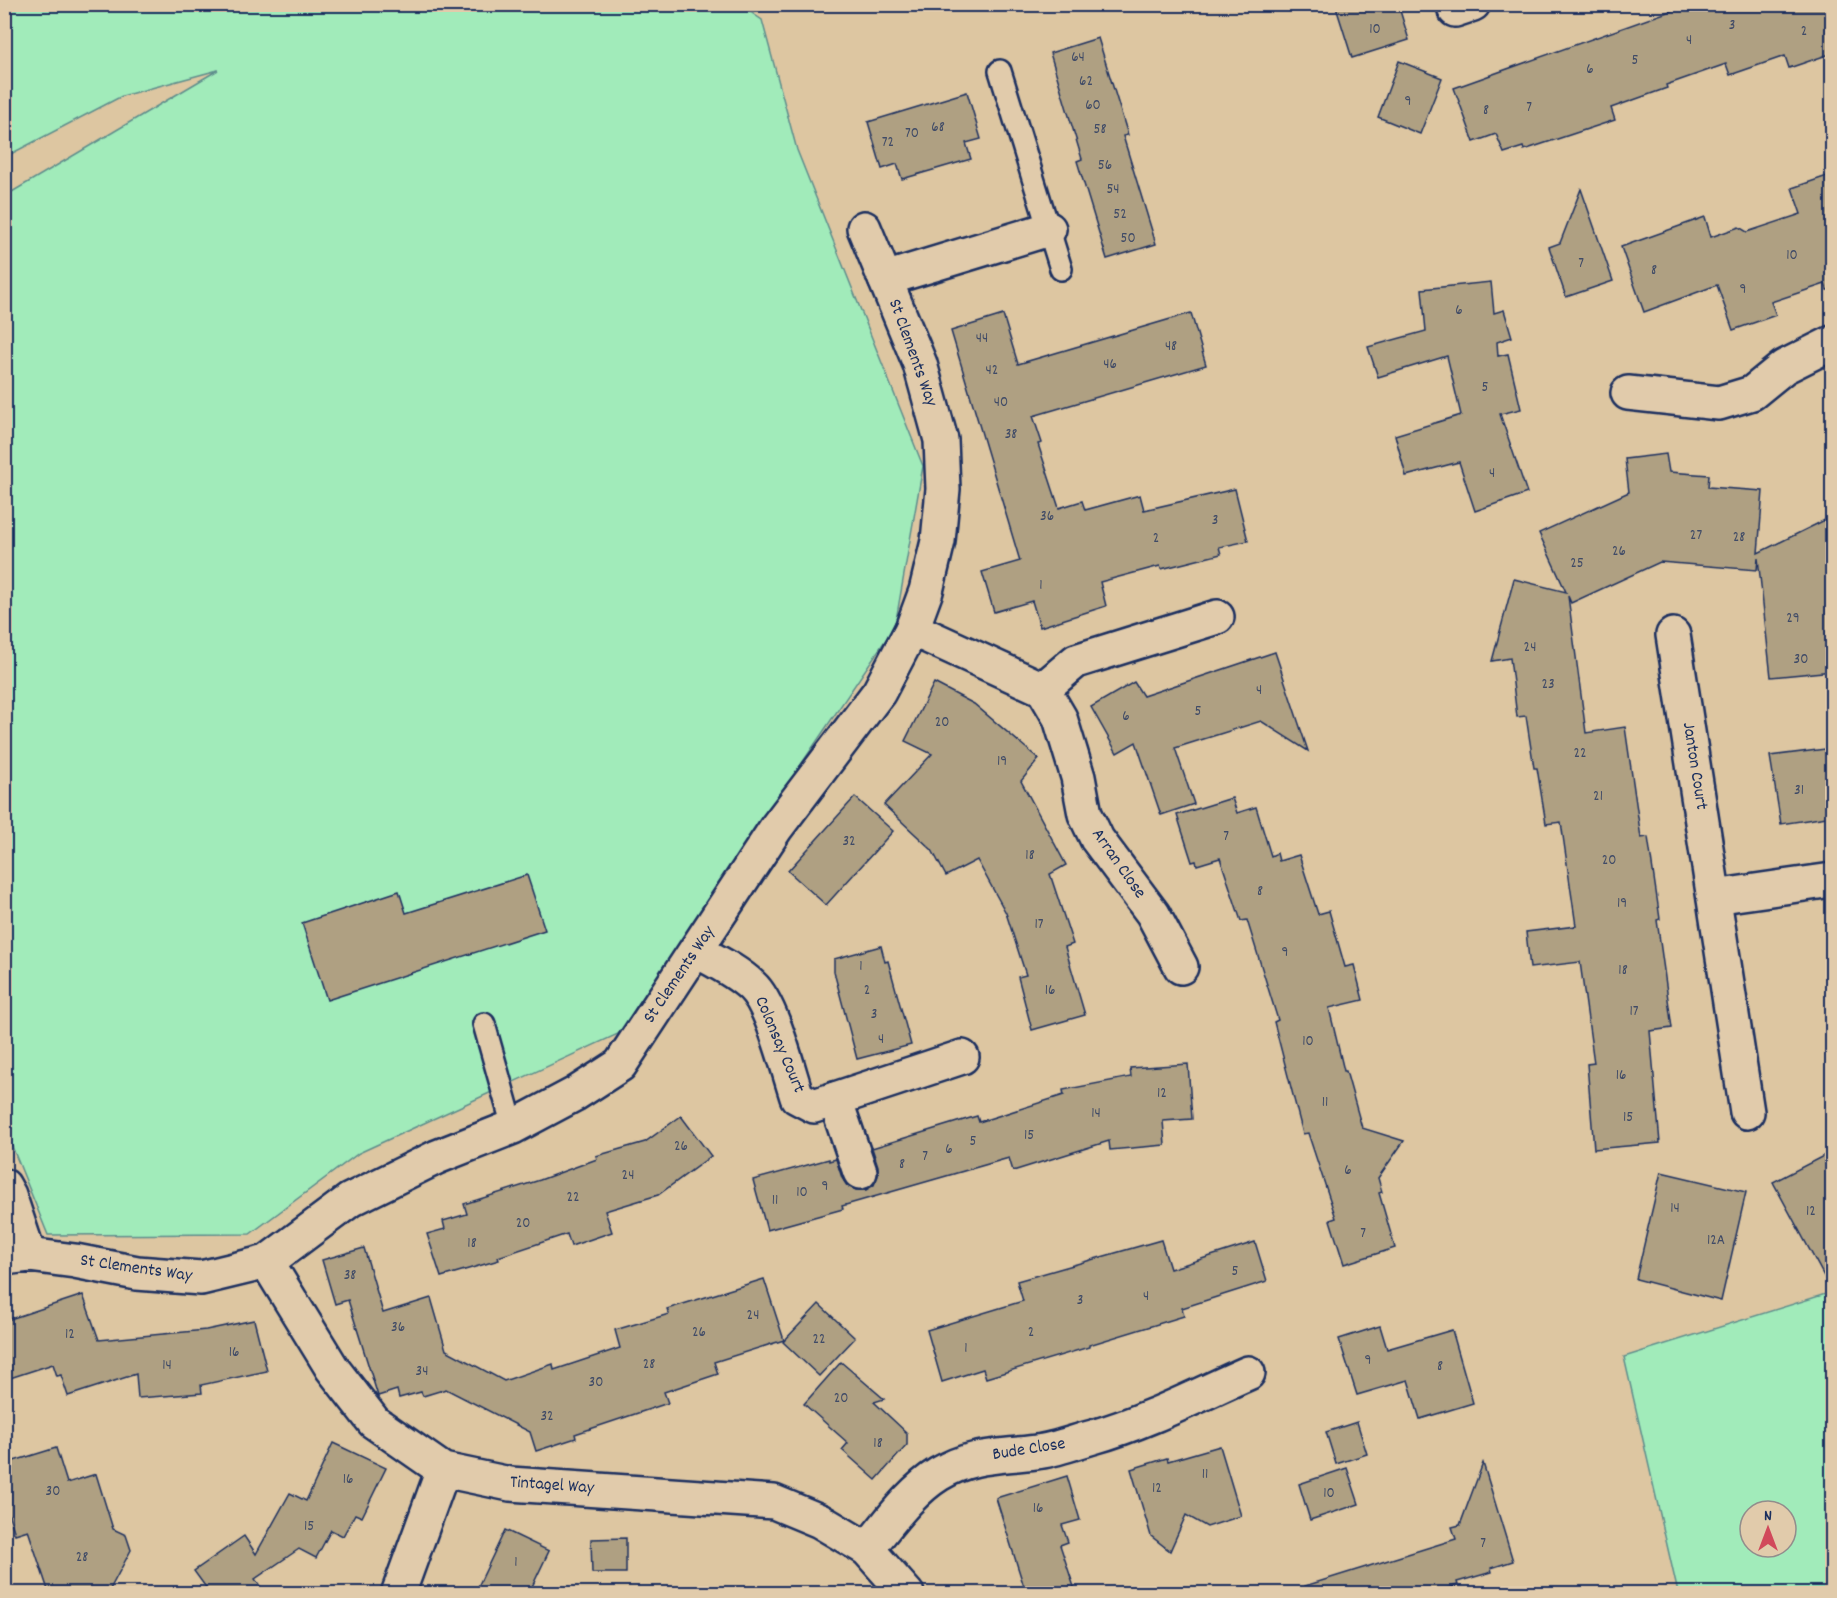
<svg xmlns="http://www.w3.org/2000/svg" width="1837" height="1598" font-family="Dekko,sans-serif">
<style>
.green{fill:#a1ebba;stroke:#5e8d8c;stroke-width:1.5;fill-rule:evenodd}
.building{fill:#afa082;stroke:#1b2f5e;stroke-width:1.5}
.lines{fill:none;stroke-linecap:round;stroke-linejoin:round}
.lane-casing{stroke:#1b2f5e;stroke-width:26}
.street-casing{stroke:#1b2f5e;stroke-width:38}
.lane{stroke:#e1cbab;stroke-width:21}
.street{stroke:#e1cbab;stroke-width:33}
.labels{text-anchor:middle;dominant-baseline:central;stroke-width:6;stroke-linejoin:round;paint-order:stroke}
.number-label{font-size:15px;fill:#404b67}
.street-label{font-size:18px;fill:#1b2f5e;stroke:#e1cbab}
</style>
<rect width="100%" height="100%" fill="#ddc6a1"/>
<filter id="ink" filterUnits="userSpaceOnUse"><feTurbulence type="fractalNoise" baseFrequency=".0167" numOctaves="2"/><feDisplacementMap in="SourceGraphic" scale="12" xChannelSelector="R" yChannelSelector="G"/><feConvolveMatrix kernelMatrix="1 2 1 2 8 2 1 2 1" color-interpolation-filters="sRGB"/></filter>
<g filter="url(#ink)">
<g class="green">
<path d="M14,4L740,5L762,20L797,150L923,466L895,626L618,1034L359,1153L250,1234L48,1235L5,1129V196L218,70L122,96L5,157L4,8Z"/>
<path d="M1832,1292V1593H1678L1624,1357ZM1750,1511H1786V1547H1750Z"/>
</g>
<g class="building">
<path d="M1335,4H1398L1409,40L1352,58Z"/>
<path d="M1690,4H1833V53L1789,68L1785,56L1730,75L1726,64L1666,85L1667,88L1611,108L1615,120L1524,150L1523,147L1504,153L1496,134L1474,142L1454,88Z"/>
<path d="M1098,38L1128,135L1123,136L1156,244L1107,259L1077,161L1082,159L1050,53Z"/>
<path d="M1399,61L1442,78L1420,134L1378,117Z"/>
<path d="M967,92L981,139L966,143L971,159L902,179L897,164L882,169L868,122Z"/>
<path d="M1833,174V290H1827L1825,284L1771,302L1776,315L1733,330L1717,285L1644,312L1621,247L1705,217L1711,237L1739,227L1747,232L1801,214L1792,188Z"/>
<path d="M1581,189L1613,281L1566,297L1549,247L1560,243Z"/>
<path d="M1491,282L1494,313L1504,310L1512,337L1497,342L1498,356L1508,354L1521,409L1500,414L1527,493L1475,511L1459,462L1406,476L1395,435L1461,415L1447,356L1378,377L1368,347L1426,331L1422,289Z"/>
<path d="M1191,313L1206,365L1033,416L1042,443L1038,444L1059,508L1082,501L1085,510L1140,495L1144,510L1235,489L1248,541L1219,547L1221,554L1161,569L1160,566L1100,582L1106,606L1040,627L1032,601L994,612L982,572L1020,561L951,331L1003,315L1018,364Z"/>
<path d="M1666,454L1669,472L1709,475L1708,487L1763,491L1758,553L1833,516V671L1771,677L1758,558L1757,570L1660,562L1571,603L1568,596L1586,733L1625,727L1641,838L1648,837L1660,919L1657,920L1672,1028L1650,1031L1660,1143L1594,1149L1587,1064L1594,1063L1580,962L1530,968L1526,932L1576,926L1561,822L1546,824L1537,768H1534L1526,716L1517,717L1510,658L1492,661L1514,579L1566,592L1539,533L1629,492L1625,459Z"/>
<path d="M1275,652L1308,751L1261,721L1175,748L1194,804L1161,815L1136,742L1117,753L1091,707L1134,682L1143,696Z"/>
<path d="M934,683L974,704L1039,759L1021,781L1066,865L1050,874L1073,944L1065,947L1085,1015L1032,1030L1018,977L1026,975L1006,913L977,860L946,876L932,850L884,805L932,754L905,741Z"/>
<path d="M1833,748V816L1781,824L1770,756Z"/>
<path d="M855,797L893,831L826,905L788,871Z"/>
<path d="M1232,798L1237,813L1256,807L1271,856L1277,853L1279,861L1299,855L1318,914L1329,911L1345,967L1354,965L1363,1000L1329,1008L1344,1071H1346L1362,1128L1404,1141L1378,1178L1382,1192L1379,1193L1395,1248L1344,1264L1330,1220L1336,1218L1308,1133L1303,1134L1274,1022L1278,1020L1247,920L1241,921L1220,858L1197,865L1196,861L1192,862L1177,815Z"/>
<path d="M527,875L545,930L327,1000L302,923L399,891L406,913Z"/>
<path d="M881,946L885,962L888,961L911,1045L857,1059L834,972V959Z"/>
<path d="M1188,1064L1192,1119L1163,1121L1165,1145L1110,1150L1109,1141L1013,1171L1009,1158L842,1206L843,1209L767,1230L753,1180L829,1159V1161L836,1159L842,1178L847,1186L856,1190H866L874,1185L878,1175V1166L872,1148L977,1116L979,1122L1064,1095L1063,1090L1131,1077L1130,1068Z"/>
<path d="M681,1116L711,1156L658,1195L605,1211L612,1232L571,1246L567,1234L498,1257L499,1260L441,1277L427,1234L445,1229L443,1221L467,1214L464,1204L540,1180L597,1159L596,1156L645,1142Z"/>
<path d="M1833,1151V1293L1773,1182Z"/>
<path d="M1661,1172L1746,1192L1721,1301L1636,1279Z"/>
<path d="M1161,1240L1170,1269L1255,1242L1267,1281L1182,1308L1184,1316L1089,1345V1347L986,1378L983,1369L942,1382L927,1330L1023,1301L1017,1281Z"/>
<path d="M364,1248L383,1313L431,1298L446,1350L504,1381L553,1364L554,1370L620,1348L615,1330L669,1314L667,1309L764,1279L784,1340L714,1362L718,1374L664,1392L668,1403L575,1434L576,1438L536,1451L530,1432L446,1389L423,1396L421,1392L399,1398L397,1390L378,1396L348,1300L335,1304L322,1260Z"/>
<path d="M83,1295L99,1340L206,1330L254,1320L267,1371L201,1385L202,1393L138,1398L136,1374L68,1396L61,1375L57,1376L53,1364L4,1380V1321Z"/>
<path d="M819,1304L855,1338L819,1376L783,1342Z"/>
<path d="M1380,1326L1387,1349L1452,1330L1473,1403L1420,1419L1408,1380L1357,1395L1339,1339Z"/>
<path d="M841,1362L884,1399L874,1402L907,1433V1445L876,1480L842,1450L848,1443L804,1404Z"/>
<path d="M1357,1422L1367,1454L1336,1464L1326,1432Z"/>
<path d="M333,1443L386,1468L362,1517L355,1514L343,1536L331,1530L316,1558L299,1549L255,1579L265,1593H210L194,1571L244,1536L256,1554L290,1493L306,1501Z"/>
<path d="M1220,1446L1241,1516L1207,1527L1186,1515L1170,1551L1151,1536L1131,1469L1167,1458L1168,1461Z"/>
<path d="M56,1448L67,1483L96,1474L113,1529L126,1535L131,1550L108,1593H49L28,1530L15,1534L4,1500V1464Z"/>
<path d="M1483,1463L1513,1561L1491,1568L1492,1572L1457,1582L1458,1585L1432,1593H1306L1305,1586L1456,1539L1452,1527L1460,1525Z"/>
<path d="M1347,1468L1359,1504L1310,1520L1299,1484Z"/>
<path d="M1067,1476L1080,1520L1062,1525L1068,1542L1060,1545L1076,1593H1026L996,1498Z"/>
<path d="M505,1530L549,1551L529,1593H475Z"/>
<path d="M626,1538V1573H592L591,1539Z"/>
</g>
<g class="lines">
<defs>
<g id="lane">
<path d="M1000,71L1061,269"/>
<path d="M484,1024L513,1127"/>
</g>
<g id="street">
<path d="M1455,10L1473,4"/>
<path d="M885,279L1049,229"/>
<path d="M1628,393L1719,403L1752,393L1784,367L1832,343"/>
<path d="M912,629L1043,689L1060,718L1078,777L1085,814L1097,839L1153,914L1181,967"/>
<path d="M1673,635L1747,1112"/>
<path d="M1043,689L1076,661L1217,617"/>
<path d="M1714,897L1832,880"/>
<path d="M697,951C715,961 736,971 752,986C772,1004 788,1070 797,1097L814,1106L962,1057"/>
<path d="M835,1099L860,1172"/>
<path d="M4,1186L9,1195L29,1255"/>
<path d="M4,1258L29,1255L75,1261L137,1273L201,1278L267,1262L350,1200L437,1157L513,1127L575,1094L620,1065L776,828L879,692L912,629L926,591L938,541L943,489L941,440L920,364L864,228"/>
<path d="M267,1262L332,1368L374,1422L443,1470L510,1484L774,1502L820,1521L867,1549L907,1594"/>
<path d="M867,1549C889,1523 910,1492 939,1474C973,1454 999,1457 1036,1452C1055,1450 1074,1442 1093,1437C1146,1422 1198,1395 1248,1373"/>
<path d="M398,1594L443,1470"/>
</g>
</defs>
<use href="#lane" class="lane-casing"/>
<use href="#street" class="street-casing"/>
<use href="#lane" class="lane"/>
<use href="#street" class="street"/>
</g>
</g>
<g class="labels">
<g class="number-label">
<text x="1732" y="26">3</text>
<text x="1375" y="30">10</text>
<text x="1804" y="32">2</text>
<text x="1689" y="41">4</text>
<text x="1078" y="58">64</text>
<text x="1635" y="61">5</text>
<text x="1590" y="70">6</text>
<text x="1086" y="82">62</text>
<text x="1408" y="102">9</text>
<text x="1093" y="106">60</text>
<text x="1529" y="108">7</text>
<text x="1486" y="111">8</text>
<text x="938" y="128">68</text>
<text x="1100" y="130">58</text>
<text x="912" y="134">70</text>
<text x="888" y="143">72</text>
<text x="1105" y="166">56</text>
<text x="1113" y="190">54</text>
<text x="1120" y="215">52</text>
<text x="1128" y="239">50</text>
<text x="1792" y="256">10</text>
<text x="1581" y="264">7</text>
<text x="1654" y="271">8</text>
<text x="1743" y="290">9</text>
<text x="1459" y="311">6</text>
<text x="982" y="339">44</text>
<text x="1171" y="347">48</text>
<text x="1110" y="365">46</text>
<text x="992" y="371">42</text>
<text x="1485" y="388">5</text>
<text x="1001" y="403">40</text>
<text x="1011" y="435">38</text>
<text x="1492" y="474">4</text>
<text x="1047" y="517">36</text>
<text x="1215" y="521">3</text>
<text x="1696" y="536">27</text>
<text x="1739" y="538">28</text>
<text x="1156" y="539">2</text>
<text x="1619" y="552">26</text>
<text x="1577" y="564">25</text>
<text x="1041" y="586">1</text>
<text x="1793" y="619">29</text>
<text x="1530" y="648">24</text>
<text x="1801" y="660">30</text>
<text x="1548" y="685">23</text>
<text x="1259" y="691">4</text>
<text x="1198" y="712">5</text>
<text x="1126" y="717">6</text>
<text x="942" y="723">20</text>
<text x="1580" y="754">22</text>
<text x="1002" y="762">19</text>
<text x="1799" y="791">31</text>
<text x="1598" y="797">21</text>
<text x="1226" y="837">7</text>
<text x="849" y="842">32</text>
<text x="1030" y="856">18</text>
<text x="1609" y="861">20</text>
<text x="1260" y="892">8</text>
<text x="1622" y="904">19</text>
<text x="1039" y="925">17</text>
<text x="1285" y="953">9</text>
<text x="861" y="967">1</text>
<text x="1623" y="971">18</text>
<text x="867" y="991">2</text>
<text x="1050" y="991">16</text>
<text x="1634" y="1012">17</text>
<text x="874" y="1015">3</text>
<text x="881" y="1040">4</text>
<text x="1308" y="1042">10</text>
<text x="1621" y="1076">16</text>
<text x="1162" y="1094">12</text>
<text x="1325" y="1103">11</text>
<text x="1096" y="1114">14</text>
<text x="1628" y="1118">15</text>
<text x="1029" y="1136">15</text>
<text x="973" y="1142">5</text>
<text x="681" y="1147">26</text>
<text x="949" y="1150">6</text>
<text x="925" y="1157">7</text>
<text x="902" y="1165">8</text>
<text x="1348" y="1171">6</text>
<text x="628" y="1176">24</text>
<text x="825" y="1187">9</text>
<text x="802" y="1193">10</text>
<text x="573" y="1198">22</text>
<text x="775" y="1201">11</text>
<text x="1675" y="1209">14</text>
<text x="1811" y="1212">12</text>
<text x="523" y="1224">20</text>
<text x="1363" y="1234">7</text>
<text x="1716" y="1241">12A</text>
<text x="472" y="1244">18</text>
<text x="1235" y="1272">5</text>
<text x="350" y="1276">38</text>
<text x="1146" y="1297">4</text>
<text x="1080" y="1301">3</text>
<text x="753" y="1316">24</text>
<text x="398" y="1328">36</text>
<text x="699" y="1333">26</text>
<text x="1031" y="1333">2</text>
<text x="70" y="1335">12</text>
<text x="819" y="1340">22</text>
<text x="966" y="1349">1</text>
<text x="234" y="1353">16</text>
<text x="1368" y="1361">9</text>
<text x="649" y="1365">28</text>
<text x="167" y="1366">14</text>
<text x="1440" y="1367">8</text>
<text x="422" y="1372">34</text>
<text x="596" y="1383">30</text>
<text x="841" y="1399">20</text>
<text x="547" y="1417">32</text>
<text x="878" y="1444">18</text>
<text x="1205" y="1475">11</text>
<text x="348" y="1480">16</text>
<text x="1157" y="1489">12</text>
<text x="53" y="1492">30</text>
<text x="1329" y="1494">10</text>
<text x="1038" y="1509">16</text>
<text x="309" y="1527">15</text>
<text x="1483" y="1544">7</text>
<text x="82" y="1558">28</text>
<text x="516" y="1563">1</text>
</g>
<g class="street-label">
<text transform="translate(912 353) rotate(70)">St Clements Way</text>
<text transform="translate(1694 766) rotate(81)">Janton Court</text>
<text transform="translate(1118 864) rotate(55)">Arran Close</text>
<text transform="translate(680 975) rotate(-56)">St Clements Way</text>
<text transform="translate(779 1045) rotate(67)">Colonsay Court</text>
<text transform="translate(136 1269) rotate(8)">St Clements Way</text>
<text transform="translate(1029 1450) rotate(-9)">Bude Close</text>
<text transform="translate(552 1486) rotate(4)">Tintagel Way</text>
</g>
</g>
<rect width="1837" height="1598" fill="none" stroke="#e1cbab" stroke-width="24"/>
<rect x="12" y="12" width="1813" height="1574" fill="none" stroke="#1b2f5e" stroke-width="2" filter="url(#ink)"/>
<g transform="translate(1768 1529)"><circle r="28" fill="#e1cbab" stroke="#928d8c" stroke-width="1.5"/>
<path d="M0-4.5L10 22L0 15L-10 22Z" fill="#d1495b"/>
<text y="-9" font-size="16" font-weight="bold" text-anchor="middle" fill="#1b2f5e">N</text>
</g>
</svg>
